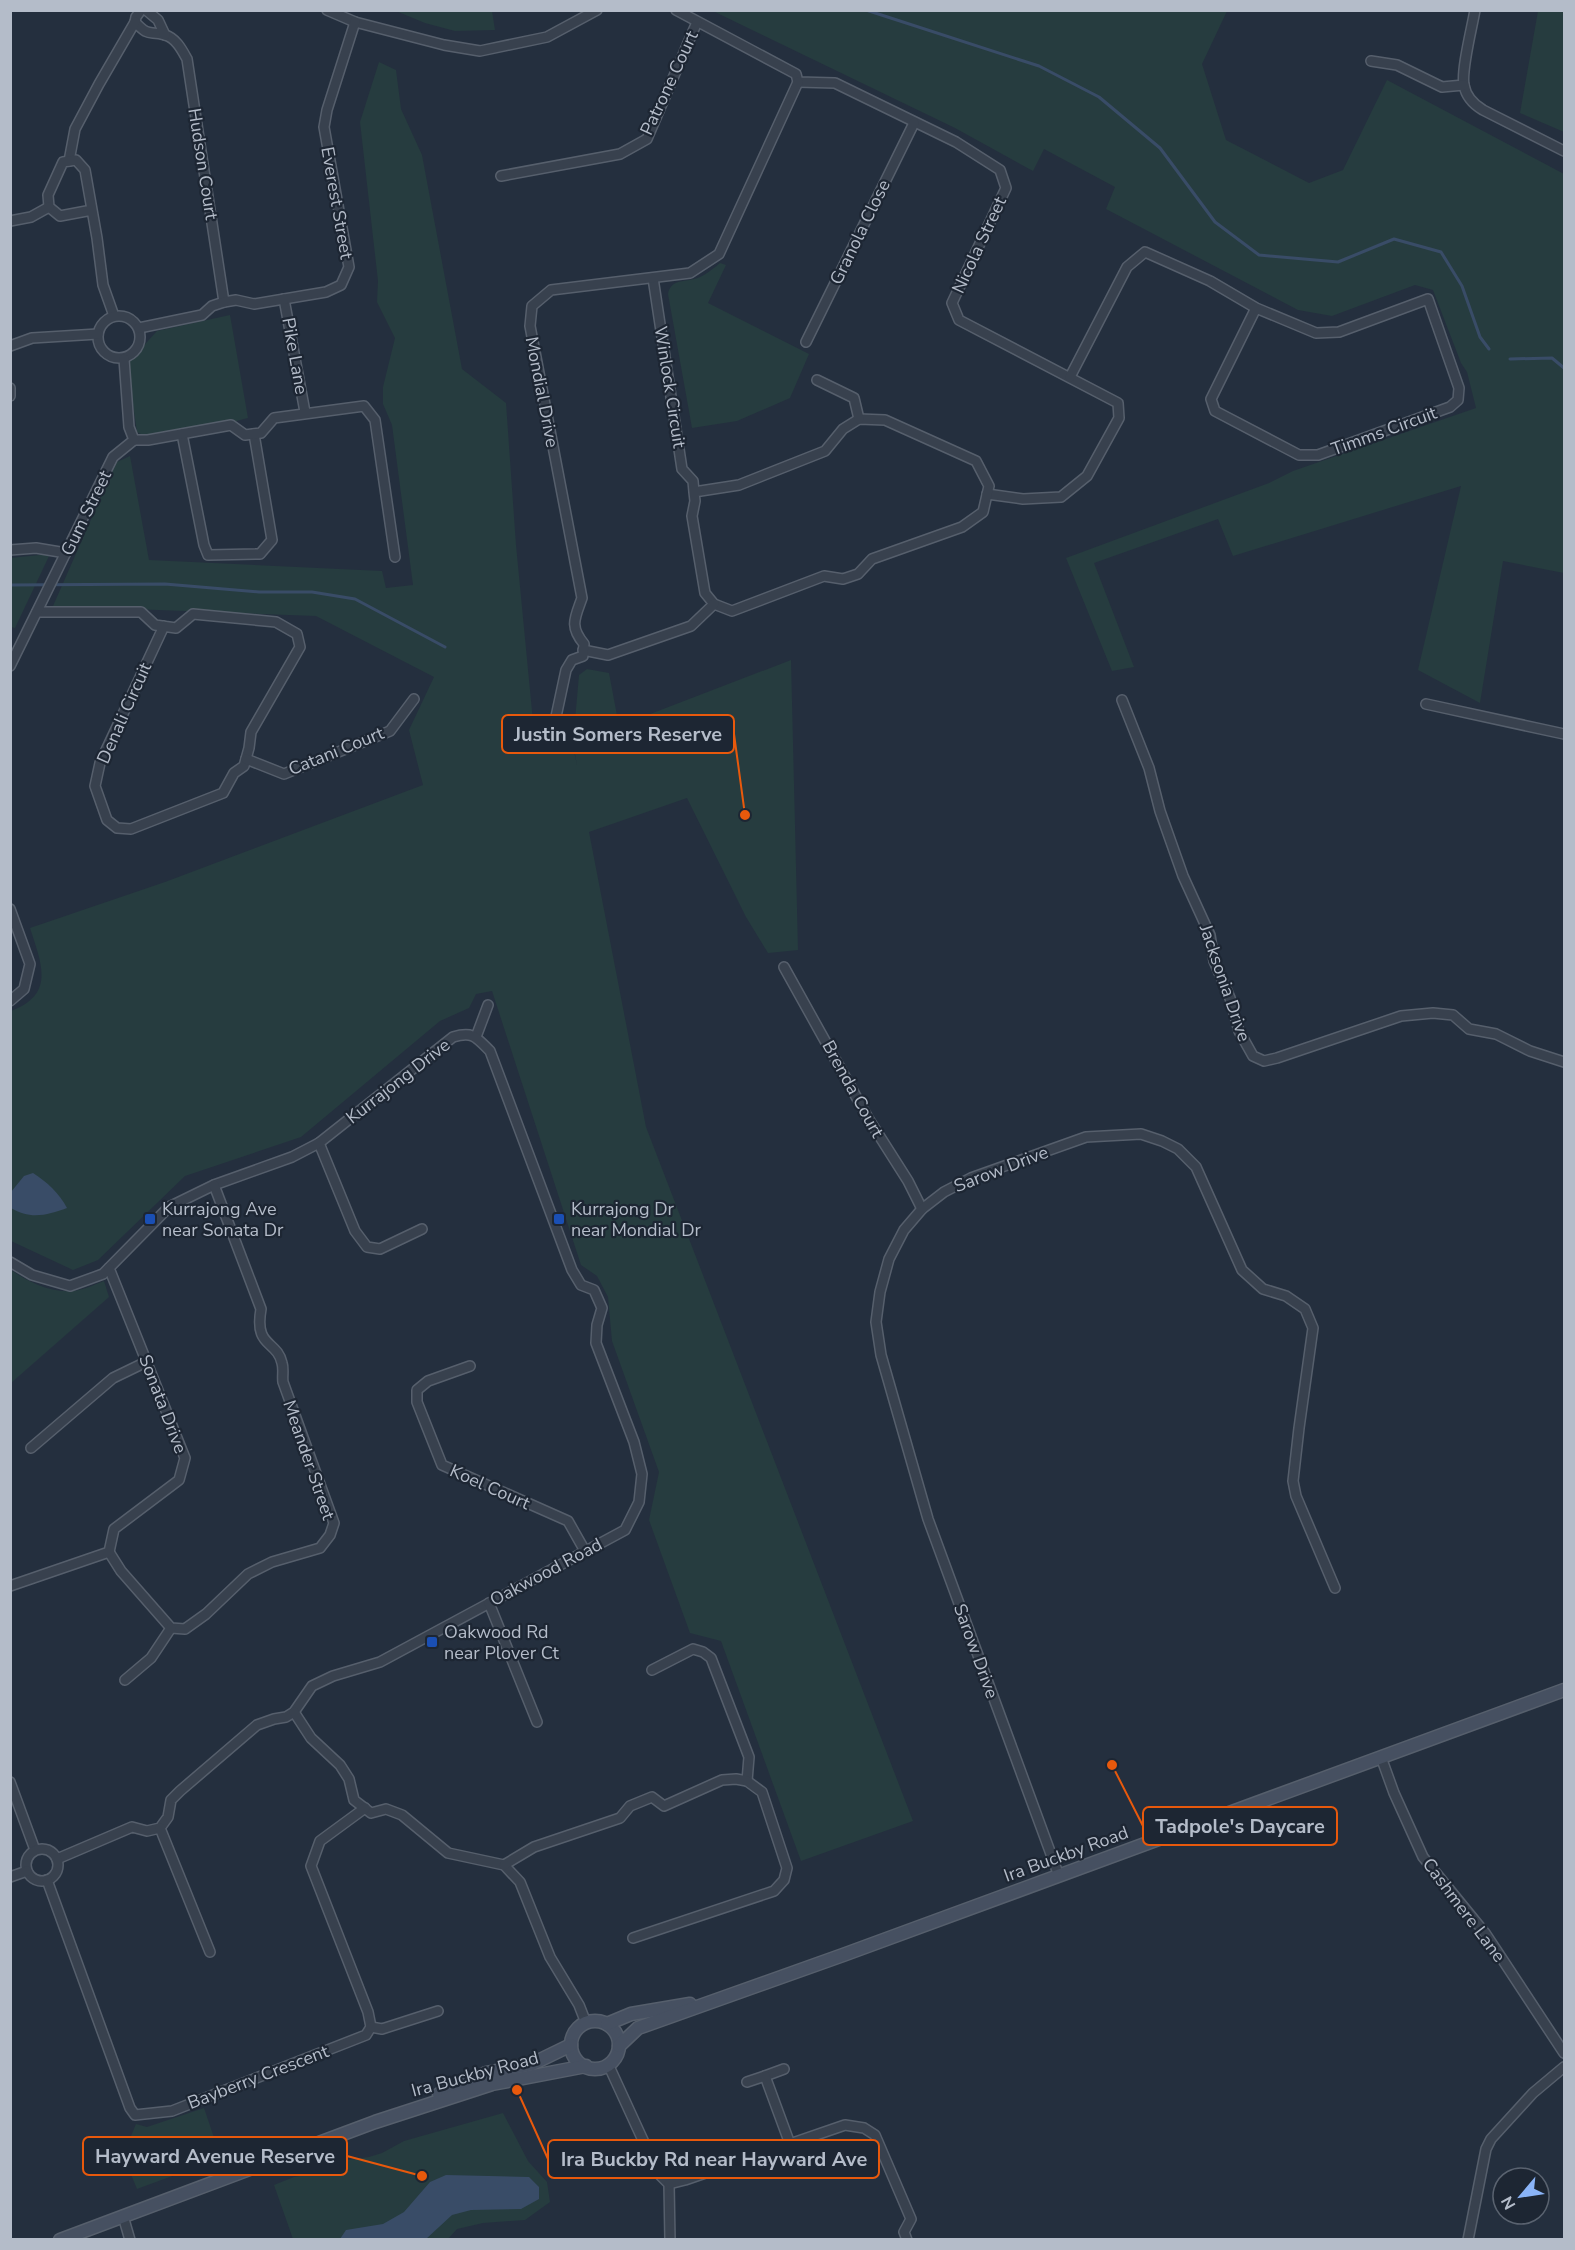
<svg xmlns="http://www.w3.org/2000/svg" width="1575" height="2250" font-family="'Nunito Sans',sans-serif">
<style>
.green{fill:#263c3f}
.water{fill:#394c67}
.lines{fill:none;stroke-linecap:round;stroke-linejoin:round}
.stream{stroke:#394c67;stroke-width:3}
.street-casing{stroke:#565f6c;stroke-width:12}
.secondary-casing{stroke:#565f6c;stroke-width:15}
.street{stroke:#38414e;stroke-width:9}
.secondary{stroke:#465061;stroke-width:12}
.transit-dot{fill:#1a4fb4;stroke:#1d2633;stroke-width:2}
.labels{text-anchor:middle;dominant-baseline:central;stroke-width:4.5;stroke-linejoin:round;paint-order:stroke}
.street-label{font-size:18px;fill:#b4bcc9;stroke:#1d2633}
.poi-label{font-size:18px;fill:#b4bcc9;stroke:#1d2633;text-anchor:start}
.leader{fill:none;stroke:#e8590c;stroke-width:2}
.callout-dot{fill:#e8590c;stroke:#1d2633;stroke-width:2}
.callout{fill:#1d2633;stroke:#e8590c;stroke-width:2}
.callout-label{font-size:20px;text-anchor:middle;font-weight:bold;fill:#b4bcc9}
</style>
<rect width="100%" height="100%" fill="#242f3e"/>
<g class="green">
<path d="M396,11H492L495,30L455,31L425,23Z"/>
<path d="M713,11H1227L1202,64L1226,140L1309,183L1343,170L1387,80L1564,174V573L1503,561L1480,703L1418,670L1461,486L1233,556L1218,519L1094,563L1134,667L1112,671L1066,558L1269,483L1293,471L1476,408L1467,372L1461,363L1433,290L1415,285L1332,316L1298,310L1106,209L1115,187L1044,149L1033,171L955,128Z"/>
<path d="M1538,11H1564V132L1520,113Z"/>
<path d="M379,62L396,70L401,109L422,155L462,369L506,403L516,545L535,742L573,747L577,765L573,743L579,675L587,669L609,673L619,726L791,660L798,950L768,953L746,917L687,798L589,832L646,1127L913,1821L801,1861L721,1641L690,1633L649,1520L659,1472L612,1341L608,1297L597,1276L581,1265L492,991L476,994L469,1008L440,1021L301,1137L185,1176L98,1260L73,1270L11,1241V1011C55,994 42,965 30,928L165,882L423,785L409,730L434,677L316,616L53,606L111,474L117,462L130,456L149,560L382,571L386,588L413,585L392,425L383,404V387L395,338L377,302L378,281L360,122Z"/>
<path d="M720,263L726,265L708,303L809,354L790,398L737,421L692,428L668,294C671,277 688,283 700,277C707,274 714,268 720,263Z"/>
<path d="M230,315L248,418C220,425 162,446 137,432L127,364L157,331Z"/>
<path d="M50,554L15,628L11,627L10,558Z"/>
<path d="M11,1270C28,1282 51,1293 73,1291C83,1290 94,1285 104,1281L109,1297L11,1383Z"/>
<path d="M204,2108L221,2158L137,2189L123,2155L136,2124L147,2127Z"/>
<path d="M503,2113L528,2161L547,2182L550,2202L525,2220L483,2223L457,2229L448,2239H293L274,2185L294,2177L311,2174L340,2161L369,2157L382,2153L404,2141Z"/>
</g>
<g class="water">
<path d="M33,1173C47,1182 59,1193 67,1208C48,1215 30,1220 11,1208V1192L24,1176Z"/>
<path d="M446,2175L529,2177L539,2187V2199L521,2209L471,2210L452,2215L426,2239H340L346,2230L383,2224L404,2212L430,2182Z"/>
</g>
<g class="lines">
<g class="stream">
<path d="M866,10L1039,66L1099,97L1160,148L1215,222L1259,255L1338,262L1394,239L1441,252L1462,286L1480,337L1489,349"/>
<path d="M1510,359L1552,358L1564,368"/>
<path d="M10,585L165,584L259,592H312L355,599L445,647"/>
</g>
<defs>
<g id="street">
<path d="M141,10L136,17L135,22C150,38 148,30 165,35C176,38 182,50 187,59L224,302"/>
<path d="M146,10L158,20L165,35"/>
<path d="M327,10L355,22L444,45L480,51L547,37L597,10"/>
<path d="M676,10L796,74L798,82L835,83L956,142L1000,170L1006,188L952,303L959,320L1118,403L1119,418L1087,476L1061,497L1023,499L987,494"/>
<path d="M1475,10C1472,28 1461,70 1464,85C1466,97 1473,104 1483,110L1564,151"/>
<path d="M1371,61L1397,65L1442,87L1464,85"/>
<path d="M69,161L75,129L99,84L135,22"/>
<path d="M501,176L620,154L647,139L697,22"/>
<path d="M92,210L60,216L49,207L48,195L63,162L76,160L85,170L97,238L103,285L114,316"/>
<path d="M10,221L31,217L49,207"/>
<path d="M653,278L682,469L693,481L694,492L739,485L825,451L843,429L859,419L885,420L976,461L989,486L983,512L962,527L872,559L858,574L843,579L824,576L732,611L714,604L705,593L692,516L695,501L694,492"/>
<path d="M284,299L305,412"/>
<circle cx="119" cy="337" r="21"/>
<path d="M139,328L202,315L212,306L224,302L236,300L254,304L326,292L341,285L349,267L324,127L327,110L355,22"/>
<path d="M806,342L914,123"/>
<path d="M10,346L32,338L98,334"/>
<path d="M1070,377L1127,267L1145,252L1210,281L1256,308L1316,333L1339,332L1428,299L1459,388L1458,400L1450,407L1318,455H1299L1215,411L1211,399L1256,308"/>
<path d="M817,380L854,398L859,419"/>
<path d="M10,388V396"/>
<path d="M182,434L204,545L208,555L260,554L272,540L254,434"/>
<path d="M134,440H148L231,425L245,435L261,433L274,418L364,406L375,420L395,557"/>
<path d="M10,550L36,548L66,553"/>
<path d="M37,612H141L155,625L176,628L193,614L276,622L297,634L300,647L251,732L249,748L244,766L234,773L223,793L131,829L117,828L107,820L95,786L100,763L164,626"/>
<path d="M583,650L608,655L691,626L714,604"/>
<path d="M10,666L113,457L134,440L129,427L124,359"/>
<path d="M1122,700L1149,768L1160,811L1183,876L1210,935L1214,961L1230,998L1239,1031L1253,1056L1264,1061L1277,1058L1401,1016L1433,1013L1453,1015L1469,1029L1496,1034L1530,1051L1564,1062"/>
<path d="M1426,704L1564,734"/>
<path d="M551,740L566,670L572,660L583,656L584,644C569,626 575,618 582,598L530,326L532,306L551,290L690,273L719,254L798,82"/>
<path d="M246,759L284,774L390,731L414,699"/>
<path d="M10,909L30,964L24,989L10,1001"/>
<path d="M784,967L868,1118L908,1181L922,1209"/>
<path d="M476,1037L488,1005"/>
<path d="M319,1143L355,1231L367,1247L380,1249L422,1229"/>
<path d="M10,1262L32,1275L70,1286L103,1274L169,1207L214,1185L292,1157L319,1143L453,1037C473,1031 476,1037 490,1051L572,1270L581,1285L594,1290L602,1308L597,1325L596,1343L634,1442L642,1474L639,1502L625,1530L380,1662L333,1676L312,1686L294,1712L286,1717L274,1719L257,1725L180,1791L171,1800L168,1817L160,1828L147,1831L132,1827L57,1859"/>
<path d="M470,1366L428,1381L417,1390V1402L442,1465L568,1521L585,1551"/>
<path d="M31,1448L113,1378L146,1362"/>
<path d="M109,1552L121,1571L171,1628L185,1629L206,1614L248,1574L272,1562L320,1548L330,1535L334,1523L283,1382C282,1377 284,1369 282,1363C277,1340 254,1348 261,1309L214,1185"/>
<path d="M10,1586L109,1552L114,1529L179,1480L185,1458L109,1268"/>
<path d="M489,1603L537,1722"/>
<path d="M652,1670L693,1649L703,1652L711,1658L749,1757L747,1781"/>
<path d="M125,1680L151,1658L171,1628"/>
<path d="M294,1712L311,1738L340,1765L349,1779L354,1800L371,1813L386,1809L402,1815L448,1853L504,1865L520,1882L550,1957L579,2005L586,2023"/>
<path d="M1381,1757L1394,1793L1423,1857L1485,1933L1564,2053"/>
<path d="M10,1782L35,1850"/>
<path d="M160,1828L210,1952"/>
<circle cx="42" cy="1865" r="16"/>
<path d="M504,1865L534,1847L620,1818L630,1806L652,1797L664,1806L722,1780L736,1779L747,1781L762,1792L787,1868L784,1880L774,1891L633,1938"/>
<path d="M1059,1876L928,1519L881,1355L876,1322L880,1292L889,1259L904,1230L922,1209L944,1192L971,1178L1086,1137L1141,1134L1162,1141L1178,1149L1196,1167L1242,1270L1263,1289L1286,1296L1305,1309L1313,1328L1299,1428L1293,1481L1296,1496L1335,1588"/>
<path d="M10,1877L27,1871"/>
<path d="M47,1880L130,2108L135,2115L172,2111L366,2035L371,2027L368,2012L311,1866L320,1841L365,1808"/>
<path d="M371,2027L382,2029L438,2011"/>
<path d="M608,2064L658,2173L669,2184L670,2240"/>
<path d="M765,2076L784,2069"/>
<path d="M747,2082L765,2076L790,2144"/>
<path d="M669,2184L685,2180L845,2125L864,2128L875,2135L911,2219L904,2232L907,2240"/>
<path d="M123,2216L130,2240"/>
<path d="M1468,2240L1486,2149L1491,2139L1533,2093L1564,2067"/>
</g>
<g id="secondary">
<circle cx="595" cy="2045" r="24"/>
<path d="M607,2024L631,2014L690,2004"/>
<path d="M619,2046L638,2028L843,1955L1564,1690"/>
<path d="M439,2094L486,2073L532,2064L571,2045"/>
<path d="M60,2240L375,2122L492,2084L586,2066"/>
</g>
</defs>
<use href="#street" class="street-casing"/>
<use href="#secondary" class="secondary-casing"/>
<use href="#street" class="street"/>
<use href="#secondary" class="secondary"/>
</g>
<g class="transit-dot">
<rect x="144" y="1213" width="12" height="12" rx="3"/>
<rect x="553" y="1213" width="12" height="12" rx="3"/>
<rect x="426" y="1636" width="12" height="12" rx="3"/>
</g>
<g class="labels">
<g class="street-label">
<text transform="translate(669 83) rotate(-65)">Patrone Court</text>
<text transform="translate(203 164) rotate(81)">Hudson Court</text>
<text transform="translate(337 203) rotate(80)">Everest Street</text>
<text transform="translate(860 232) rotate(-64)">Granola Close</text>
<text transform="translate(979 245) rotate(-65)">Nicola Street</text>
<text transform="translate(295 356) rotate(80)">Pike Lane</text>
<text transform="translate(670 387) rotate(81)">Winlock Circuit</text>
<text transform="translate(542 392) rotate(79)">Mondial Drive</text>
<text transform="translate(1384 431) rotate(-20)">Timms Circuit</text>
<text transform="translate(86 513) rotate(-64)">Gum Street</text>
<text transform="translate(124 713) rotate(-66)">Denali Circuit</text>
<text transform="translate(336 751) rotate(-22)">Catani Court</text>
<text transform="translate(1225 983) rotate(71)">Jacksonia Drive</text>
<text transform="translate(398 1081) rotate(-38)">Kurrajong Drive</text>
<text transform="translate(853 1089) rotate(61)">Brenda Court</text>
<text transform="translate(1001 1169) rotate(-21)">Sarow Drive</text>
<text transform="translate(163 1404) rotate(69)">Sonata Drive</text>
<text transform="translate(309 1460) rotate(71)">Meander Street</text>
<text transform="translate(490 1487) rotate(24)">Koel Court</text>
<text transform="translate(546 1572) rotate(-28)">Oakwood Road</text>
<text transform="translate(976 1651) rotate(70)">Sarow Drive</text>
<text transform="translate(1066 1854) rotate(-20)">Ira Buckby Road</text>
<text transform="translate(1464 1910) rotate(53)">Cashmere Lane</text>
<text transform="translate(475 2074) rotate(-15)">Ira Buckby Road</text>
<text transform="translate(258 2077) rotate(-21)">Bayberry Crescent</text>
</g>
<g class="poi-label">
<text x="162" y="1209">Kurrajong Ave<tspan x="162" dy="21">near Sonata Dr</tspan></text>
<text x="571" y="1209">Kurrajong Dr<tspan x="571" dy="21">near Mondial Dr</tspan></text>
<text x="444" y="1632">Oakwood Rd<tspan x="444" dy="21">near Plover Ct</tspan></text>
</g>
</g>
<path class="leader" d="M745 815L734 734M1112 1765L1143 1826M422 2176L347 2156M517 2090L548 2159"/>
<g class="callout-dot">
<circle cx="745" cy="815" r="6"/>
<circle cx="1112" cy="1765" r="6"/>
<circle cx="422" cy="2176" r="6"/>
<circle cx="517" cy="2090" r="6"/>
</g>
<g class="callout">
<rect x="502" y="715" width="232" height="38" rx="6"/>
<rect x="1143" y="1807" width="194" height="38" rx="6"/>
<rect x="83" y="2137" width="264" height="38" rx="6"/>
<rect x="548" y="2140" width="331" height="38" rx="6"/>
</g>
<g class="callout-label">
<text x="618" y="741">Justin Somers Reserve</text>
<text x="1240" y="1833">Tadpole's Daycare</text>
<text x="215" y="2163">Hayward Avenue Reserve</text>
<text x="714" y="2166">Ira Buckby Rd near Hayward Ave</text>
</g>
<rect width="1575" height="2250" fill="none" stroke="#b4bcc9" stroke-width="24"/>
<g transform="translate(1521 2196) rotate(241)"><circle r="28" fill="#1d2633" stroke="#59626f" stroke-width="1.5"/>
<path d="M0-4.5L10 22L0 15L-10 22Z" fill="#8ab4f8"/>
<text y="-9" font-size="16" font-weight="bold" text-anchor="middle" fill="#b4bcc9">N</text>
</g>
</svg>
